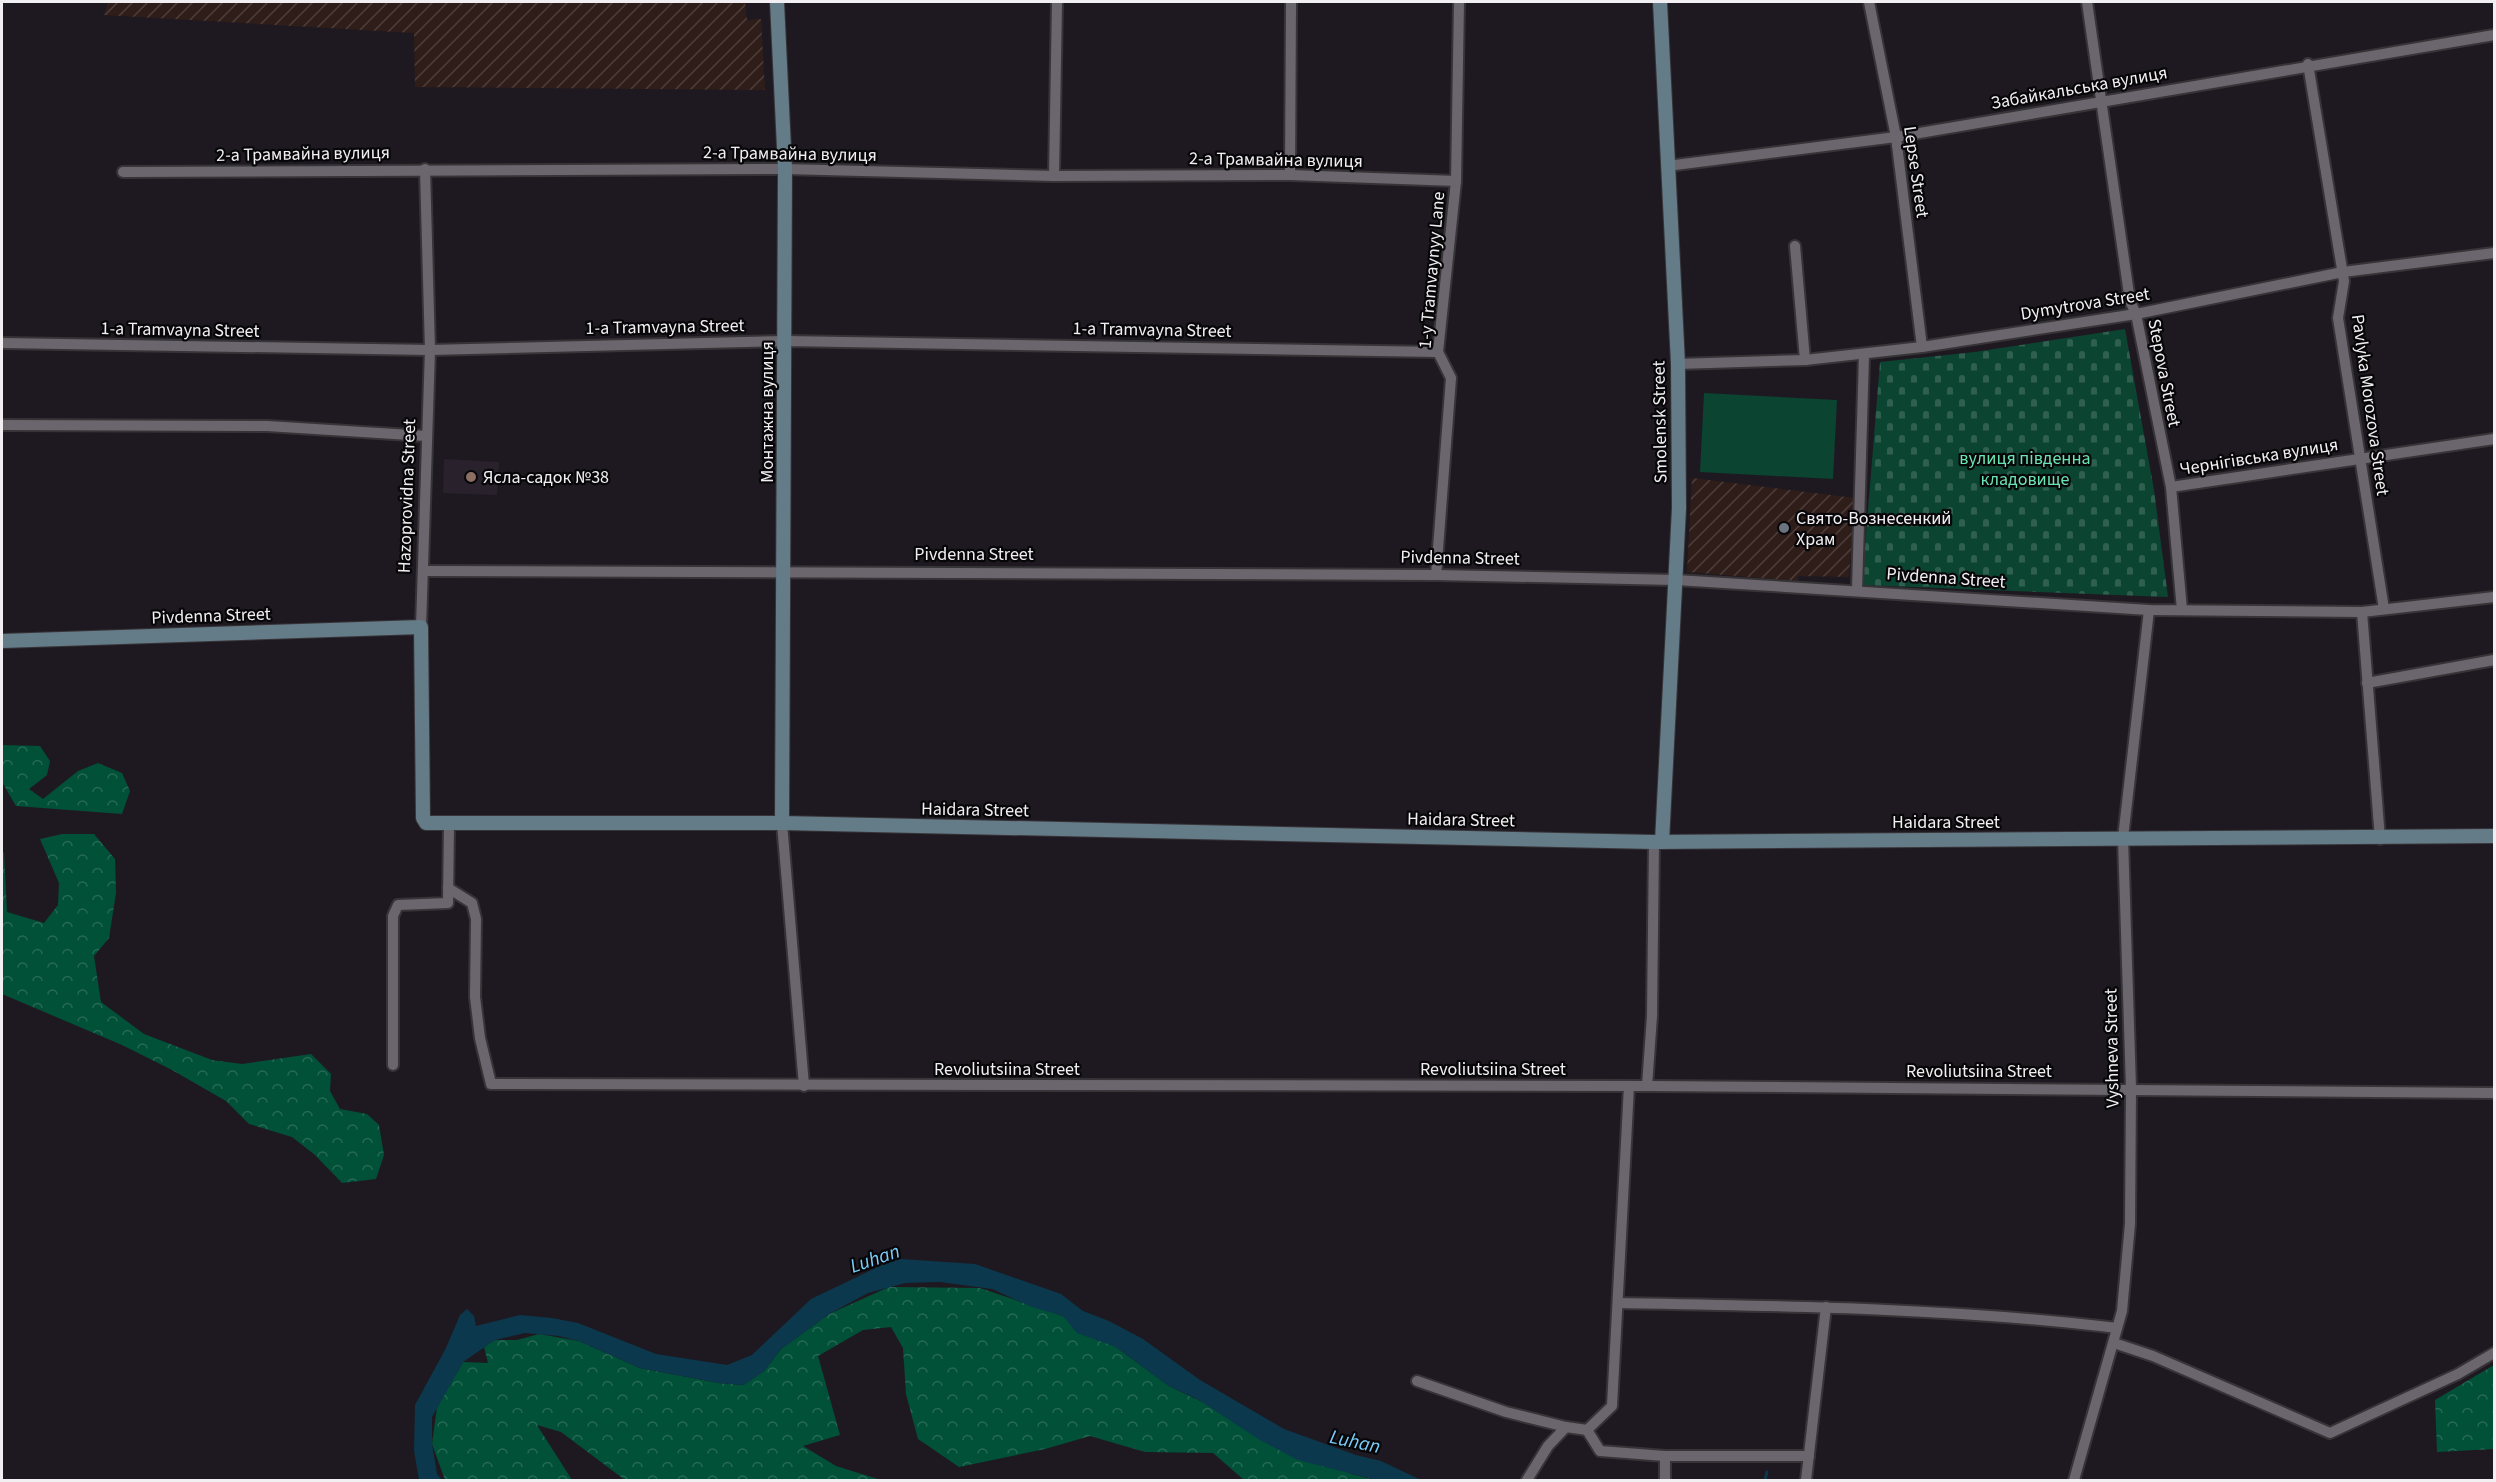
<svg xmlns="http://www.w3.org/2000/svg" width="2496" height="1482" font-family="'Source Sans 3',sans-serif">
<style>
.built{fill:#29222d}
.industrial{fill:url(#industrial-furrows)}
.green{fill:#0b4430}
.forest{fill:url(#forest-crowns)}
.cemetery{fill:url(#cemetery-stones)}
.water{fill:#0b384d}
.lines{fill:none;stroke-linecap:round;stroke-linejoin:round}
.stream{stroke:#0b384d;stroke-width:3}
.street-casing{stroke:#373438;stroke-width:14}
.secondary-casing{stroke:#373438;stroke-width:16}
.street{stroke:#6b666d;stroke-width:10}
.secondary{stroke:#647b88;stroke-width:14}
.education-dot{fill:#8d6e63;stroke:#070608;stroke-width:2}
.worship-dot{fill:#6b7280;stroke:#070608;stroke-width:2}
.labels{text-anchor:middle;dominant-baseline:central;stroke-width:4.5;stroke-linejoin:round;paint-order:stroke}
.street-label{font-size:18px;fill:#f2eff3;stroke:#070608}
.park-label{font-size:18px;fill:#6be4b4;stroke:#070608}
.poi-label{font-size:18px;fill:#f2eff3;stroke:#070608;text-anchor:start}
.water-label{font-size:20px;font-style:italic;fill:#7acefb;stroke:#070608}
</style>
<defs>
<pattern id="industrial-furrows" width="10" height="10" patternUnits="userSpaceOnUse" patternTransform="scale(1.5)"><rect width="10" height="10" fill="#2f1d19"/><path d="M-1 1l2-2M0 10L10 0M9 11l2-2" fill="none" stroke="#4e3e3b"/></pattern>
<pattern id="forest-crowns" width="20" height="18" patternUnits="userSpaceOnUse" patternTransform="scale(1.5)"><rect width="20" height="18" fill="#015038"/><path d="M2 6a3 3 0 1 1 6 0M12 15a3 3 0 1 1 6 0" fill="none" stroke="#266a55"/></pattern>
<pattern id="cemetery-stones" width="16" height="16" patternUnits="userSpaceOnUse" patternTransform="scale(1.5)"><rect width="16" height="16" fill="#0b4430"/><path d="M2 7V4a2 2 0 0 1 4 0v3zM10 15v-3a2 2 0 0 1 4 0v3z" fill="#2f5f4e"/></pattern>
</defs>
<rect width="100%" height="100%" fill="#1e1920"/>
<path class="built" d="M444,459L499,462L497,495L443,493Z"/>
<g class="industrial">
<path d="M108,2H745L747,20L761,19L765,90L415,87L414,33L104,15Z"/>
<path d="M1692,478L1855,498L1849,577L1798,576V581L1687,572Z"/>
</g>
<path class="green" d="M1704,393L1837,400L1833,479L1700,472Z"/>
<g class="forest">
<path d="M2,745L40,746L50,761L47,775L29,789L43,799L78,771L98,763L122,773L130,791L122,814L16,806L2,782Z"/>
<path d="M62,834H94L115,859L116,893L109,938L94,956L101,1002L144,1034L212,1060L242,1064L311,1054L331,1074L330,1091L340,1109L367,1114L379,1125L384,1155L376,1179L342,1183L315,1155L292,1137L249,1124L226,1101L172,1070L122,1045L2,994V851L4,853L7,912L44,923L58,905L59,883L40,839Z"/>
<path d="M889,1287L980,1288L1063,1316L1116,1347L1169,1386L1352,1474L1375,1480H1244L1213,1453L1145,1452L1090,1436L1045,1449L959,1467L918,1439L906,1394L903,1348L891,1327L863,1330L818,1356L840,1435L803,1446L836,1466L881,1480H625L561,1432L537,1425L572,1480H445L432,1444L437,1407L463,1362L488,1363L484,1347L495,1340H517L539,1334L579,1341L640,1368L719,1383L743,1385L764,1371L781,1349L829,1314Z"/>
<path d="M2494,1365V1449L2437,1452L2435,1400Z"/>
</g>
<path class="cemetery" d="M2125,329L2154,490L2168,597L1862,585L1880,362L1975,352Z"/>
<path class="water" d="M901,1259L975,1264L1061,1294L1083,1311L1109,1321L1143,1339L1200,1380L1284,1429L1356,1455L1381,1461L1421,1480H1376L1298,1460L1260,1440L1199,1400L1169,1386L1116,1347L1077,1333L1063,1316L1032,1307L992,1289L940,1282L905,1283L868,1293L829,1314L799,1336L781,1349L764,1371L744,1385L719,1383L640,1368L579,1341L559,1336L525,1333L495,1340L463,1362L432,1417V1444L437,1474L442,1480H419L414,1451L415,1405L446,1348L460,1315L467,1309L474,1316L476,1326L520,1315L552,1318L578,1323L656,1354L727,1365L752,1355L811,1299L882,1265Z"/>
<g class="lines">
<path class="stream" d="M1765,1480L1767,1472"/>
<defs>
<g id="street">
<path d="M1869,2L1896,137L1922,347"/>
<path d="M2087,2L2130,301L2136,314L2171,487L2182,610"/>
<path d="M2308,64L2344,281L2338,318L2384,609"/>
<path d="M1667,166L1896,137L2494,35"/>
<path d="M123,172L785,169L1054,176L1290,175L1456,181"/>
<path d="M1290,175L1291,2"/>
<path d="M1054,176L1057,2"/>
<path d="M1795,246L1805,360"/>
<path d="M2,343L430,350L786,341L1438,352"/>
<path d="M1678,364L1805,360L1922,347L2136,314L2343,272L2494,253"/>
<path d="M2,425L267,426L426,436"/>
<path d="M2171,487L2494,439"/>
<path d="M423,571L1436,575L1676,580L2149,610L2362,612L2494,597"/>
<path d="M1436,575L1451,378L1438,352L1456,181L1459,2"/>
<path d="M1857,590L1864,355"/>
<path d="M2362,612L2380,839"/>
<path d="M421,627L430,350L425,169"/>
<path d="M2367,683L2494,660"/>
<path d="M782,823L804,1086"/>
<path d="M448,888L472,903L476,919L475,997L480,1038L491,1084L1647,1086L2494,1093"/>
<path d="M393,1065V916L398,905L448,903L449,824"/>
<path d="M1647,1086L1652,1016L1654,842"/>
<path d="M1618,1303C1785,1306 1952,1308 2117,1328"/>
<path d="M2114,1343L2153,1356L2330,1433L2458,1374L2494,1353"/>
<path d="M1417,1381L1506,1412L1566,1427"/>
<path d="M1587,1430L1600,1451L1665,1456H1809"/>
<path d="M1527,1480L1548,1446L1566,1427L1587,1430L1612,1406L1629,1086"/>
<path d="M1665,1480V1456"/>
<path d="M1806,1480L1826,1307"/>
<path d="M2074,1480L2122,1311L2130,1224L2131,1088L2123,838L2149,610"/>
</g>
<g id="secondary">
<path d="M777,2L785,169L782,823"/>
<path d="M1660,2L1678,364L1679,508L1662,842"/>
<path d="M2,641L421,627L423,818L426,823H782L1654,842L2494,836"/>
</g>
</defs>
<use href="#street" class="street-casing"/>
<use href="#secondary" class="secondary-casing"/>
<use href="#street" class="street"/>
<use href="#secondary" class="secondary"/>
</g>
<circle class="education-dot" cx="471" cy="477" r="6"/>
<circle class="worship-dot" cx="1784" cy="528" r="6"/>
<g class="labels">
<g class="street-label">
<text transform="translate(2079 88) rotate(-10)">Забайкальська вулиця</text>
<text transform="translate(303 154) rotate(-1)">2-а Трамвайна вулиця</text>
<text transform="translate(790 154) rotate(1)">2-а Трамвайна вулиця</text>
<text transform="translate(1276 160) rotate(1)">2-а Трамвайна вулиця</text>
<text transform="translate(1916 172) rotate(82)">Lepse Street</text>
<text transform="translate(1432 270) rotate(-85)">1-y Tramvaynyy Lane</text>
<text transform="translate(2085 304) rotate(-9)">Dymytrova Street</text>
<text transform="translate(665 327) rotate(-1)">1-a Tramvayna Street</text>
<text transform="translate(180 330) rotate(1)">1-a Tramvayna Street</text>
<text transform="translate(1152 330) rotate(1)">1-a Tramvayna Street</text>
<text transform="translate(2164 373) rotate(79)">Stepova Street</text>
<text transform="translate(2370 405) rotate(82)">Pavlyka Morozova Street</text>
<text transform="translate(767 412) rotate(-90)">Монтажна вулиця</text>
<text transform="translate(1660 422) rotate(-91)">Smolensk Street</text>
<text transform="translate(2259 457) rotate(-9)">Чернігівська вулиця</text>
<text transform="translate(407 496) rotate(-88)">Hazoprovidna Street</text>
<text x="974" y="554">Pivdenna Street</text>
<text transform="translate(1460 558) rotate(1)">Pivdenna Street</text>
<text transform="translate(1946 578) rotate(4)">Pivdenna Street</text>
<text transform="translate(211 616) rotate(-2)">Pivdenna Street</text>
<text transform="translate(975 810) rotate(1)">Haidara Street</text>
<text transform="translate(1461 820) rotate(1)">Haidara Street</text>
<text x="1946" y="822">Haidara Street</text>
<text transform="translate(2112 1048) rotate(-91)">Vyshneva Street</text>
<text x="1007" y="1069">Revoliutsiina Street</text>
<text x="1493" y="1069">Revoliutsiina Street</text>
<text x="1979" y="1071">Revoliutsiina Street</text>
</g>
<g class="park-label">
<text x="2025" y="458">вулиця південна<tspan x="2025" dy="21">кладовище</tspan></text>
</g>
<g class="poi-label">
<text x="483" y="477">Ясла-садок №38</text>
<text x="1796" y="518">Свято-Вознесенкий<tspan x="1796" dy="21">Храм</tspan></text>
</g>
<g class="water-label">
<text transform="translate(875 1259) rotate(-19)">Luhan</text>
<text transform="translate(1355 1442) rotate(12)">Luhan</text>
</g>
</g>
<rect width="2496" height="1482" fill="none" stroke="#f2eff3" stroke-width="6"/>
</svg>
